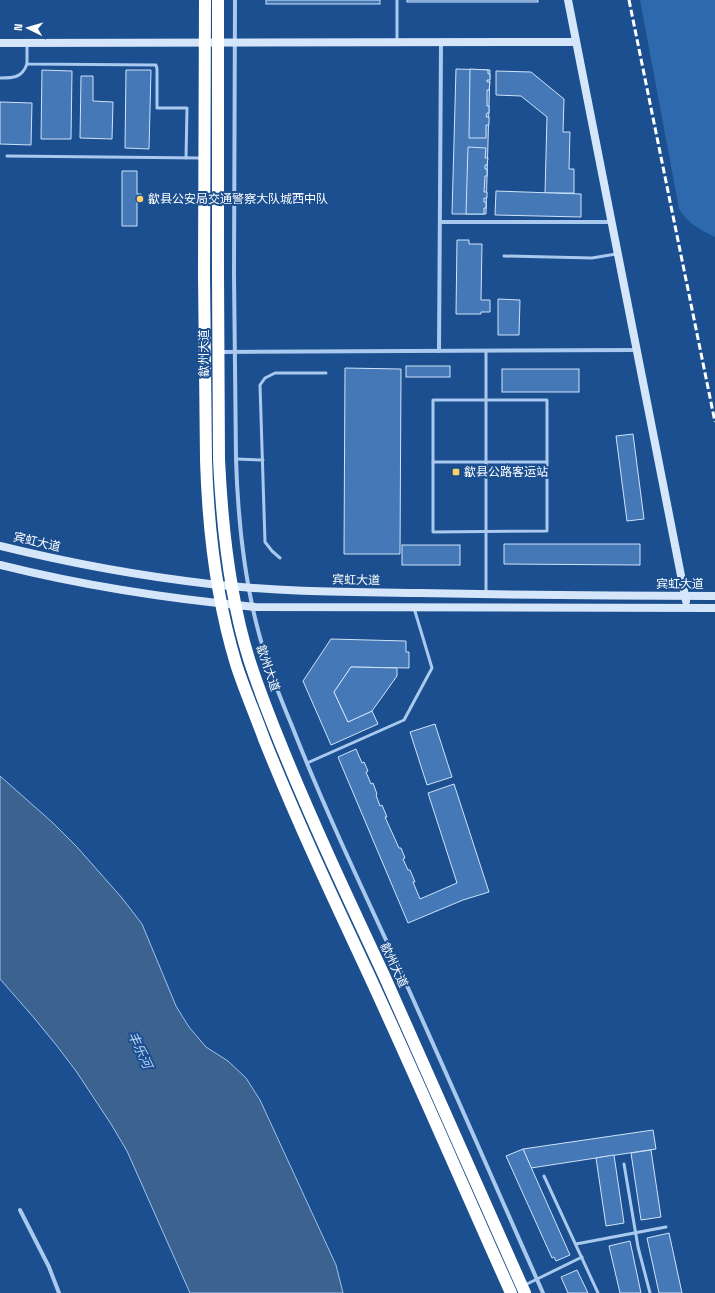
<svg xmlns="http://www.w3.org/2000/svg" width="715" height="1293" font-family="'Space Grotesk','Noto Sans SC',sans-serif">
<style>
.green{fill:#2e69ad}
.water{fill:#3c6290;stroke:#9cc4f0}
.building{fill:#4478b7;stroke:#cfe3fa}
.lines{fill:none;stroke-linecap:round;stroke-linejoin:round}
.lane{stroke:#a9c9ee;stroke-width:3}
.street{stroke:#a9c9ee;stroke-width:4}
.secondary{stroke:#d6e6fa;stroke-width:8}
.highway{stroke:#fff;stroke-width:12}
.rail{stroke:#fff;stroke-width:3;stroke-dasharray:7 3;stroke-linecap:butt}
.poi-dot{fill:#ffd166;stroke:#1b4f8f;stroke-width:1.5}
.labels{text-anchor:middle;dominant-baseline:central;stroke-width:4;stroke-linejoin:round;paint-order:stroke}
.poi-label{font-size:12px;fill:#fff;stroke:#1b4f8f;text-anchor:start}
.street-label{font-size:12px;fill:#fff;stroke:#1b4f8f}
.water-label{font-size:13px;font-style:italic;fill:#b5d3f5;stroke:#1b4f8f}
</style>
<rect width="100%" height="100%" fill="#1b4f8f"/>
<path class="green" d="M640,0H715V237C700,230 688,223 679,209Z"/>
<path class="water" d="M0,776L53,823L77,847L122,898L142,924L176,1006L189,1027L206,1047L228,1061L246,1078L260,1100L336,1265L343,1293H190L127,1151L111,1124L76,1071L57,1046L35,1019L0,979Z"/>
<g class="building">
<rect x="266" y="0" width="114" height="4"/>
<rect x="407" y="0" width="131" height="2"/>
<path d="M456,69L490,70L486,214H452Z"/>
<path d="M470,69L488,70V74H490V80H487V82H490L489,90H487V106H489V113H487L486,117H489V125H486V138H469Z"/>
<path d="M42,70L72,71L71,139H41Z"/>
<path d="M126,70H151L149,149L125,148Z"/>
<path d="M496,71L531,72L564,99L563,132H570L569,169H574V193H545L547,117L521,96L496,95Z"/>
<path d="M81,76H93V101L113,102L112,139L80,138Z"/>
<path d="M0,102L32,103L31,145L0,144Z"/>
<path d="M468,147L486,148L485,158H488L487,165H485V169H487V176H485L484,192H487V198H484V202H486V208H484V214H466Z"/>
<path d="M122,171H137V194H141V202H137V226H122Z"/>
<path d="M496,191L581,194V217L495,215Z"/>
<path d="M457,240H469V244H482L481,300H490V312H481V314H456Z"/>
<path d="M498,299L520,300L519,335H498Z"/>
<rect x="406" y="366" width="44" height="11"/>
<path d="M345,368L401,369L400,554H344Z"/>
<rect x="502" y="369" width="77" height="23"/>
<path d="M633,434L644,519L627,521L616,436Z"/>
<path d="M504,544H640V565L504,564Z"/>
<rect x="402" y="545" width="58" height="20"/>
<path d="M331,639L406,641V652H409V668L351,667L334,692L348,722L372,711L378,724L331,745L303,681Z"/>
<path d="M351,667L397,668V676L372,711L348,722L334,692Z"/>
<path d="M435,724L452,777L427,785L410,732Z"/>
<path d="M356,749L362,763L364,762L368,771L366,772L371,784L373,783L377,794L376,795L380,806L382,805L387,817H385L399,848H401L405,858L403,859L408,870H410L415,882H413L420,899L457,883L428,793L454,784L489,892L463,900L408,923L338,757Z"/>
<path d="M653,1130L656,1149L596,1158L531,1168L523,1149Z"/>
<path d="M523,1149L570,1255L556,1261L554,1257L552,1258L506,1156Z"/>
<path d="M651,1150L661,1217L641,1220L631,1153Z"/>
<path d="M614,1155L624,1223L606,1226L596,1158Z"/>
<path d="M669,1233L682,1293H659L647,1238Z"/>
<path d="M630,1241L641,1293H620L609,1246Z"/>
<path d="M577,1270L588,1293H568L561,1277Z"/>
</g>
<g class="lines">
<g class="lane">
<path d="M397,0V41"/>
<path d="M27,45V64L156,65L157,69V108H187L186,158"/>
<path d="M0,78C13,78 22,78 27,64"/>
<path d="M7,156L201,158"/>
<path d="M155,198H201"/>
<path d="M504,256L592,258L616,254"/>
<path d="M486,351V593"/>
<path d="M433,400H547V531L433,532Z"/>
<path d="M236,459L263,460"/>
<path d="M433,462H547"/>
<path d="M280,558L272,551L265,542L260,385L265,378L275,373H326"/>
<path d="M307,763L404,720L432,668L414,608"/>
<path d="M624,1164L638,1247L650,1293"/>
<path d="M544,1176L598,1293"/>
<path d="M576,1244L666,1227"/>
<path d="M525,1285L582,1257"/>
</g>
<g class="street">
<path d="M235,0L234,274L236,459C238,524 245,592 265,654C272,678 282,702 292,726C324,808 362,888 399,968C448,1076 495,1185 543,1293"/>
<path d="M440,222H611"/>
<path d="M439,351L441,43"/>
<path d="M221,352L637,350"/>
<path d="M20,1210L49,1267L59,1293"/>
</g>
<g class="secondary">
<path d="M568,0L686,601"/>
<path d="M0,43L576,42"/>
<path d="M0,546C69,563 139,576 210,584C279,592 349,592 419,593C518,595 616,596 715,596"/>
<path d="M0,565C84,586 169,599 255,607L715,608"/>
</g>
<g class="highway">
<path d="M205,0L204,274L206,460C208,528 216,598 236,664C244,689 255,714 264,739C296,819 332,896 368,973C417,1079 463,1186 511,1293"/>
<path d="M218,0V274L219,459C222,526 229,595 249,659C257,684 267,710 277,735C309,815 346,894 383,973C431,1079 478,1186 525,1293"/>
</g>
<path class="rail" d="M629,0L715,422"/>
</g>
<g class="poi-dot">
<circle cx="140" cy="199" r="4"/>
<rect x="452" y="468" width="8" height="8" rx="2"/>
</g>
<g class="labels">
<g class="poi-label">
<text x="148" y="199">歙县公安局交通警察大队城西中队</text>
<text x="464" y="472">歙县公路客运站</text>
</g>
<g class="street-label">
<text transform="translate(204 353) rotate(-90)">歙州大道</text>
<text transform="translate(37 542) rotate(13)">宾虹大道</text>
<text transform="translate(356 580) rotate(1)">宾虹大道</text>
<text x="680" y="584">宾虹大道</text>
<text transform="translate(268 668) rotate(71)">歙州大道</text>
<text transform="translate(394 965) rotate(65)">歙州大道</text>
</g>
<g class="water-label">
<text transform="translate(140 1050) rotate(65)">丰乐河</text>
</g>
</g>
<g transform="translate(28 28) rotate(275)" stroke="#1b4f8f" stroke-width="3" paint-order="stroke">
<path d="M0-3L7 15L0 10L-7 15Z" fill="#ffffff"/>
<text y="-6" font-size="11" font-weight="bold" text-anchor="middle" fill="#ffffff">N</text>
</g>
</svg>
